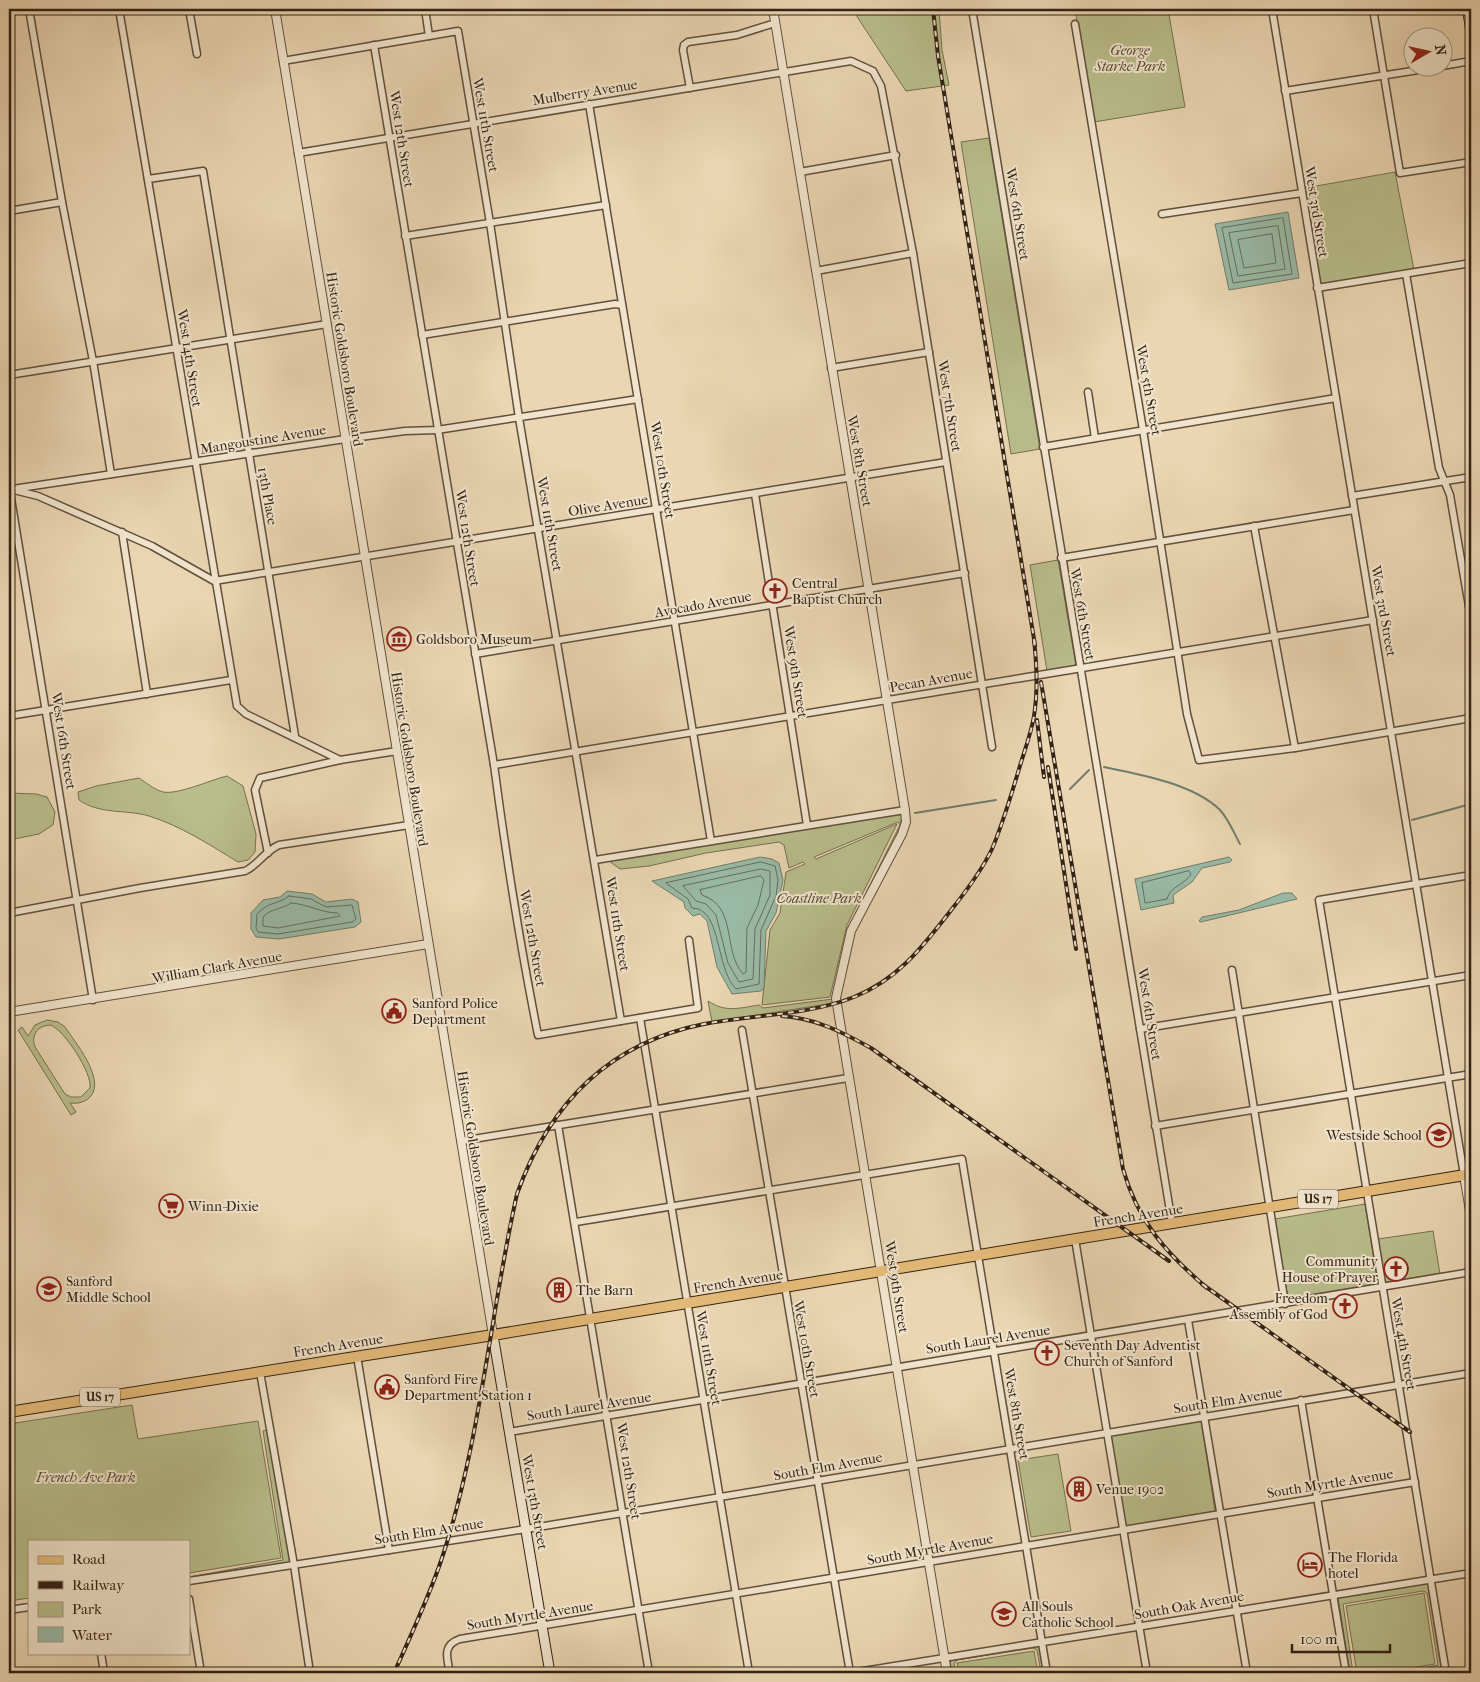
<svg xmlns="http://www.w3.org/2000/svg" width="1480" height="1682" viewBox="0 0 1480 1682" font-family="'IM FELL French Canon',serif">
  <rect width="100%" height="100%" fill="#ead6b2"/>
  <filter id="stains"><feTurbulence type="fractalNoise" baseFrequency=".004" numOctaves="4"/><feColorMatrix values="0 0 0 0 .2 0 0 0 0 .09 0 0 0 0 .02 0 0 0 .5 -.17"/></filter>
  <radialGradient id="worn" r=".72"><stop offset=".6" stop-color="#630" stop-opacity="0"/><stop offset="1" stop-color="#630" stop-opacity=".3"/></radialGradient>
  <g fill="#b8bd8b" stroke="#767050" fill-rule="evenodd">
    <polygon points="852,9 939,9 942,50 949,85 906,91"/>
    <polygon points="1075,9 1168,9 1185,107 1094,122"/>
    <polygon points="989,138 1040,449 1011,454 961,142"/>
    <polygon points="1395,172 1414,270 1320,284 1305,188"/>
    <polygon points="1058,560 1076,666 1047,671 1030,565"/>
    <path d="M 227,776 L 243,786 L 256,834 L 255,852 L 248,860 L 238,862 C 210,845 181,826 149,816 C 125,809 101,815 79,800 L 78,792 L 96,786 L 139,778 C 145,782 155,790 163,792 C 178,795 210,780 227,776 Z"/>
    <polygon points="9,793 36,794 47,797 55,812 53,825 39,834 9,840"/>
    <polygon points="902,814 899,833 867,891 900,825 898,822 814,857 816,859 897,824 847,925 830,997 762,1005 770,930 780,913 786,872 805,864 803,862 789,868 784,845 779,842 706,853 649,866 620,869 609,861"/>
    <path d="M 833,999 L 833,1003 L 828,1004 L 712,1022 L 708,1001 C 726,1013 739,1008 759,1005 L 763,1008 Z"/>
    <path d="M 47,1020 L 58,1022 L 65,1027 C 75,1042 105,1078 91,1096 C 86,1102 78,1104 70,1103 L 76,1112 L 71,1115 L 18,1030 L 22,1027 L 28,1036 L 35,1025 ZM 50,1025 C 63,1028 93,1074 90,1088 L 81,1097 L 71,1097 L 65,1094 L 35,1047 C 31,1035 37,1026 50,1025 Z"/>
    <polygon points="1365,1204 1378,1284 1288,1300 1275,1219"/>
    <polygon points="1433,1231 1440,1274 1385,1283 1378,1239"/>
    <polygon points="132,1405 138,1439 258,1421 281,1558 189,1573 189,1541 29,1541 29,1598 9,1601 9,1424"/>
    <polygon points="1201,1420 1215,1511 1124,1527 1111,1434"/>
    <polygon points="267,1430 290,1563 189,1577 283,1560 263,1431"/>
    <polygon points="1058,1454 1071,1531 1031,1537 1018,1460"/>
    <polygon points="1428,1583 1442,1673 1396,1673 1438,1665 1427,1593 1423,1591 1343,1604 1353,1673 1350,1673 1338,1597"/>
    <polygon points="1424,1593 1435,1664 1378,1673 1357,1673 1346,1606"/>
    <polygon points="1039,1646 1044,1673 1041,1673 1037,1650 1033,1648 957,1660 954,1664 956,1673 952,1673 950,1661"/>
    <polygon points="1034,1651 1038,1673 959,1673 957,1663"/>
  </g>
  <g fill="#99baa6" stroke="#707d6c">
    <polygon points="1288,212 1299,278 1229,290 1215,224"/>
    <polygon points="760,857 772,859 779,863 783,880 776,913 766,931 764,988 761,991 732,994 717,967 707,921 700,914 693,916 685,908 684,902 652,881"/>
    <polygon points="1229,857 1232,860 1230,862 1202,868 1192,882 1173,895 1174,903 1141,910 1135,879"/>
    <polygon points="287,891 312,894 326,902 352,899 358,902 361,922 355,927 279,939 256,937 251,929 251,913 263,900 280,897"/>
    <polygon points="1283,893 1292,893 1297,899 1201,922 1199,921 1202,917 1239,910"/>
  </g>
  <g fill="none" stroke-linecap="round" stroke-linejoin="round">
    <g stroke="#666e5d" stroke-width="1">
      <polygon points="1283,218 1292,274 1233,283 1222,228"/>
      <polygon points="1278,226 1285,269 1238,276 1229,233"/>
      <polygon points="1272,234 1276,263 1244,268 1238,240"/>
      <path d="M 761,862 L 775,866 L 778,880 L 776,896 L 761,930 L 759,984 L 736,989 C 715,968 722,908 692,908 L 688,899 L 666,883 Z"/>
      <polygon points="761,869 770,871 770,895 755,929 753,979 739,982 728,963 716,915 706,904 696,901 683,886"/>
      <path d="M 1189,871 L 1191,874 C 1185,885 1170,886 1167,899 L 1145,903 L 1142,883 Z"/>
      <path d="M 761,876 L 764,880 L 758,905 L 747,928 L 746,972 L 743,974 C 722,950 738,907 702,895 L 700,890 Z"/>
      <path d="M 289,896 L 311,899 L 326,907 L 352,905 L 356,919 L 352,922 L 278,934 L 258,932 L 256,928 L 257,914 C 269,901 275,906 289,896 Z"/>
      <path d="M 291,903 C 308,904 321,913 338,913 L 340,916 L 278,928 L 263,926 L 263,917 C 271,908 281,910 291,903 Z"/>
    </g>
    <g stroke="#707d6c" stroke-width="2">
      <path d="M 1104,767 C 1139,774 1194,784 1220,810 C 1229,820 1234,833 1240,844"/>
      <polyline points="1070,789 1089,770"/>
      <polyline points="915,813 996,800"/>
      <polyline points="1412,820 1471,804"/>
    </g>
    <g stroke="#614f3c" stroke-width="9">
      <g id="minor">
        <polyline points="29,9 62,202 93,361 111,474"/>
        <polyline points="119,9 237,706 246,714 340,760"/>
        <polyline points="189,9 197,54"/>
        <polyline points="425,9 429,36"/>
        <polyline points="972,9 1172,1223"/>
        <polyline points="1272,9 1464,1175"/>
        <polyline points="1373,9 1400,173 1471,162"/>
        <polyline points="1075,24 1143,430 1187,714 1199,760 1295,748 1471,718"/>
        <path d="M 374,45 L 494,765 C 506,856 520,945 538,1035 L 698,1008 L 689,940"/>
        <polyline points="283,61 458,31 490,223 519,418 621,1021"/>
        <polyline points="1442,66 1471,61"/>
        <polyline points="690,88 683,50 684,45 688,42 737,35 775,23"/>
        <polyline points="1285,91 1431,68"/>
        <polyline points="589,104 711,841"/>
        <polyline points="298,153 851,61 873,71 881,86 913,253 992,747"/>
        <polyline points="800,172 896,155"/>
        <polyline points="148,179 203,171 295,736"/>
        <polyline points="9,211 62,202"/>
        <polyline points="1162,214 1302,193"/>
        <polyline points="405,236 606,205"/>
        <polyline points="816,271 913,253"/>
        <polyline points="1406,274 1439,468 1450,495 1471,618"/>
        <polyline points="1317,288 1471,263"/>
        <polyline points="422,335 615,304 622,305"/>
        <polyline points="831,368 929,352"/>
        <polyline points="9,375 327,324"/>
        <polyline points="1088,392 1095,438"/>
        <polyline points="1043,447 1336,398"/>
        <polyline points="9,486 93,1000"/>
        <polyline points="10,489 38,496 152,546 214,581 946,462"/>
        <polyline points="13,489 345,439 405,431 437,430 638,399"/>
        <polyline points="755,494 807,825"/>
        <polyline points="1352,496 1471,477"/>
        <polyline points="1254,526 1295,748"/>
        <polyline points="122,532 147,694"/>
        <polyline points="1061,558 1354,510"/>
        <polyline points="475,654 965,573"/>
        <polyline points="9,716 231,680"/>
        <polyline points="494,765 1373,620"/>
        <polyline points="268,853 255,790 260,778 340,760 397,751"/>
        <polyline points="595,860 905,810"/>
        <path d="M 9,913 L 140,888 L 245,871 C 258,865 265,851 279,845 L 409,825"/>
        <polyline points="1232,970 1285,1304"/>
        <polyline points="640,1018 749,1673"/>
        <polyline points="1140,1029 1471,975"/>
        <polyline points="742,1030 850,1673"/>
        <polyline points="558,1125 649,1673"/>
        <polyline points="1155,1126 1471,1074"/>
        <polyline points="461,1141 848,1078"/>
        <polyline points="576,1222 962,1159 1047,1673"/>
        <polyline points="1075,1239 1147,1673"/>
        <polyline points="1188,1320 1247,1673"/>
        <polyline points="357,1356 389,1550"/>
        <polyline points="260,1372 294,1565 310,1673"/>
        <polyline points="1301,1400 1346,1673"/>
        <polyline points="509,1432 1471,1272"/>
        <polyline points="189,1581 526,1529 1471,1373"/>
        <polyline points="189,1599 201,1673"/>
        <polyline points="9,1610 29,1607"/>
        <polyline points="101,1653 104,1673"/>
        <path d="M 450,1673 C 447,1658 442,1645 460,1639 L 1415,1482"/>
        <polyline points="851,1673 1471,1573"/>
        <polyline points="1446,1673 1319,900 1471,875"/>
      </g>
    </g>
    <g stroke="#614f3c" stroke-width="10">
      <g id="tertiary">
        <polyline points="275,9 493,1335"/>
        <polyline points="773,9 905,810 906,822 902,834 851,931 836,998 947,1673"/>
        <polyline points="9,1012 428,944"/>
        <polyline points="1464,1175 1471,1217"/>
        <polyline points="1463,1673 1471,1672"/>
      </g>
    </g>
    <g stroke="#332214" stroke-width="11">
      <polyline id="secondary" points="493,1335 550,1673"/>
    </g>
    <g stroke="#332214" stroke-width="12">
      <g id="primary">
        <polyline points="1468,9 1471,29"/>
        <polyline points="9,1412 493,1335 1471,1174"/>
      </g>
    </g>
    <use href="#minor" stroke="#f1e4cd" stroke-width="6"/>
    <use href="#tertiary" stroke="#f1e4cd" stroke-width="8"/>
    <use href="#secondary" stroke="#f1e4cd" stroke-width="9"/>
    <use href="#primary" stroke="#e5bb79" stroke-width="10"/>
    <g stroke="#332214" stroke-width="4">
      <g id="rail">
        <polyline points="933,9 938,56 1035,645"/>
        <path d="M 1041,682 L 1123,1169 C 1138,1222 1166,1253 1207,1288"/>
        <polyline points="1037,720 1044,777"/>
        <polyline points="1048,767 1076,949"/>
        <path d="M 782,1016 C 815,1018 842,1032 871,1048 L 1169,1261"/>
        <polyline points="1202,1284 1410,1432"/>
        <path d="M 394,1673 C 411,1635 429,1597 442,1558 C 481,1440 490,1314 517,1194 C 549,1104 609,1043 704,1024 C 751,1015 810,1015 854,997 C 899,979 923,946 952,909 C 967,890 982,870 992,849 C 1003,823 1011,796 1019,769 C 1024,752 1031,734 1034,716 C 1038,691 1037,666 1034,640"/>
      </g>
    </g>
    <use href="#rail" stroke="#f1e4cd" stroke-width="2" stroke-dasharray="5.5" stroke-linecap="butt"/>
  </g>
  <defs>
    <g id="church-ring" transform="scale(1.25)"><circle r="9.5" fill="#f1e4cd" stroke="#8f2418" stroke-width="1.5"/><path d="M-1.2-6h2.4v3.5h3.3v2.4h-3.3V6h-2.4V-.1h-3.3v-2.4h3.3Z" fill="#8f2418"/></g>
    <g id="museum-ring" transform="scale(1.25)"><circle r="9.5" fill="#f1e4cd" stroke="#8f2418" stroke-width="1.5"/><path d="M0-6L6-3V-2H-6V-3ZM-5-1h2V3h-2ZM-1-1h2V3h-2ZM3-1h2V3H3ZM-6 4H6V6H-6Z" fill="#8f2418"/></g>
    <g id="civic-ring" transform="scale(1.25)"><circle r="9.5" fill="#f1e4cd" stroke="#8f2418" stroke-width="1.5"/><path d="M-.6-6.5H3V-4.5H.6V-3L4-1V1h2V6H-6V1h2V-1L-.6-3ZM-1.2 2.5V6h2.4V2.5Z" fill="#8f2418"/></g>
    <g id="school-ring" transform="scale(1.25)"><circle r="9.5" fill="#f1e4cd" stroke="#8f2418" stroke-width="1.5"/><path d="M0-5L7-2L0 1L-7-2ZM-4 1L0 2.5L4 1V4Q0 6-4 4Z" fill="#8f2418"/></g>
    <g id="supermarket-ring" transform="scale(1.25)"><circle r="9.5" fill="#f1e4cd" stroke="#8f2418" stroke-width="1.5"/><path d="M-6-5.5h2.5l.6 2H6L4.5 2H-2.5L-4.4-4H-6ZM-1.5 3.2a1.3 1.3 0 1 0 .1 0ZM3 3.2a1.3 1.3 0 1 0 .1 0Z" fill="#8f2418"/></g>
    <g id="building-ring" transform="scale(1.25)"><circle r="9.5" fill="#f1e4cd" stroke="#8f2418" stroke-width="1.5"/><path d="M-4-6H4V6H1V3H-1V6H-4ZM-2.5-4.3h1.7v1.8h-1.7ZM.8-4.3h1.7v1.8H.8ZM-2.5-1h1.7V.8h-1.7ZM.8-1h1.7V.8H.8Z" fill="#8f2418"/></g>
    <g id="hotel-ring" transform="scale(1.25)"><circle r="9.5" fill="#f1e4cd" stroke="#8f2418" stroke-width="1.5"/><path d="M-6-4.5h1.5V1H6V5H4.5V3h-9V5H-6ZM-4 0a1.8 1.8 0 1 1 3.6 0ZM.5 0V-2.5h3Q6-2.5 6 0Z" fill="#8f2418"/></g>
  </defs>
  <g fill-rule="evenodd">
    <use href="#church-ring" x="775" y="591"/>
    <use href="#museum-ring" x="399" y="639"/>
    <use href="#civic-ring" x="394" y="1011"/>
    <use href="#school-ring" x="1439" y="1135"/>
    <use href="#supermarket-ring" x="171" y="1206"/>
    <use href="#church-ring" x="1396" y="1269"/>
    <use href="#school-ring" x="49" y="1289"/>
    <use href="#building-ring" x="559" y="1290"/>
    <use href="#church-ring" x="1345" y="1306"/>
    <use href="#church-ring" x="1047" y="1353"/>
    <use href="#civic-ring" x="387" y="1387"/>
    <use href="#building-ring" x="1079" y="1489"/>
    <use href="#hotel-ring" x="1310" y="1565"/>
    <use href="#school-ring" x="1004" y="1614"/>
  </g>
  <g text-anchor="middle" stroke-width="4" stroke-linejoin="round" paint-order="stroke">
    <g fill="#f1e4cd" stroke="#6c5c4c" stroke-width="1">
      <rect x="1298" y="1189.5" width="40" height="19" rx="4"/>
      <rect x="80" y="1387.5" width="40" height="19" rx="4"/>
    </g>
    <g font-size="12" font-weight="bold" fill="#332214">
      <text x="1318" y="1203">US 17</text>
      <text x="100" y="1401">US 17</text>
    </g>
    <g font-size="14" font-style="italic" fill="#544932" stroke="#f1e4cd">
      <text x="1130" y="55">George<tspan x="1130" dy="16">Starke Park</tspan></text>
      <text x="819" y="903">Coastline Park</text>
      <text x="86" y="1482">French Ave Park</text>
    </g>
    <g font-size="14" fill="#332214" stroke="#f1e4cd">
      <text transform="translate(585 92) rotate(-9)" y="5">Mulberry Avenue</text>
      <text transform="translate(486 125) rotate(80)" y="5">West 11th Street</text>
      <text transform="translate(402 139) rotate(81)" y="5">West 12th Street</text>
      <text transform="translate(1317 212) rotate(81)" y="5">West 3rd Street</text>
      <text transform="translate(1018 214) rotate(81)" y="5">West 6th Street</text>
      <text transform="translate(190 358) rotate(81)" y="5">West 14th Street</text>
      <text transform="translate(345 359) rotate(81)" y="5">Historic Goldsboro Boulevard</text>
      <text transform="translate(1149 390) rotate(80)" y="5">West 5th Street</text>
      <text transform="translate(950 406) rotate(81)" y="5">West 7th Street</text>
      <text transform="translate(263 439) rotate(-9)" y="5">Mangoustine Avenue</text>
      <text transform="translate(860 461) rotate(80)" y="5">West 8th Street</text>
      <text transform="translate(663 470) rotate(81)" y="5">West 10th Street</text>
      <text transform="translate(268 496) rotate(80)" y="5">13th Place</text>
      <text transform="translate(608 505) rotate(-9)" y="5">Olive Avenue</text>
      <text transform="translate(550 524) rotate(80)" y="5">West 11th Street</text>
      <text transform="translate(468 538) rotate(81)" y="5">West 12th Street</text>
      <text transform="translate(703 604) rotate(-10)" y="5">Avocado Avenue</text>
      <text transform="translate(1384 611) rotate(80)" y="5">West 3rd Street</text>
      <text transform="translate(1083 614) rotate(80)" y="5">West 6th Street</text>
      <text transform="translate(796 672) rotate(81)" y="5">West 9th Street</text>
      <text transform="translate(931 680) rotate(-10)" y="5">Pecan Avenue</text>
      <text transform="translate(64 741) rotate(81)" y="5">West 16th Street</text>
      <text transform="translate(410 759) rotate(81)" y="5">Historic Goldsboro Boulevard</text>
      <text transform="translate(618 924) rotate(81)" y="5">West 11th Street</text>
      <text transform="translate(533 938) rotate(80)" y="5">West 12th Street</text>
      <text transform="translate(217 967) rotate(-10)" y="5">William Clark Avenue</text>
      <text transform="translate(1150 1014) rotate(81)" y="5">West 6th Street</text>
      <text transform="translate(476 1158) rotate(81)" y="5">Historic Goldsboro Boulevard</text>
      <text transform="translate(1138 1215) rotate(-9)" y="5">French Avenue</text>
      <text transform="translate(738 1281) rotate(-9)" y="5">French Avenue</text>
      <text transform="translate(897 1287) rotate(81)" y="5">West 9th Street</text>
      <text transform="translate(988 1339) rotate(-9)" y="5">South Laurel Avenue</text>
      <text transform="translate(1404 1344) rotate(80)" y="5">West 4th Street</text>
      <text transform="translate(338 1345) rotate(-9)" y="5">French Avenue</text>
      <text transform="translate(807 1349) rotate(80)" y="5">West 10th Street</text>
      <text transform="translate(709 1358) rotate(80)" y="5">West 11th Street</text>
      <text transform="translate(1228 1400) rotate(-9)" y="5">South Elm Avenue</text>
      <text transform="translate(589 1406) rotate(-9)" y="5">South Laurel Avenue</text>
      <text transform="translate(1017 1414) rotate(80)" y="5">West 8th Street</text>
      <text transform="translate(828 1466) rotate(-10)" y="5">South Elm Avenue</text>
      <text transform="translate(629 1471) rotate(81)" y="5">West 12th Street</text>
      <text transform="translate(1330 1483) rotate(-9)" y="5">South Myrtle Avenue</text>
      <text transform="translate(535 1502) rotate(80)" y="5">West 13th Street</text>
      <text transform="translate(429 1531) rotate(-9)" y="5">South Elm Avenue</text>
      <text transform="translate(930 1549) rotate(-10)" y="5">South Myrtle Avenue</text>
      <text transform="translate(1189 1605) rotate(-10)" y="5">South Oak Avenue</text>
      <text transform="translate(530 1615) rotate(-9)" y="5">South Myrtle Avenue</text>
    </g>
    <g font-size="14" fill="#332214" stroke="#f1e4cd" text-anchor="start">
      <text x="792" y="588">Central<tspan x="792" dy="16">Baptist Church</tspan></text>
      <text x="416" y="644">Goldsboro Museum</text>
      <text x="412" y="1008">Sanford Police<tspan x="412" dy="16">Department</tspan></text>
      <text x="1422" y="1140" text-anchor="end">Westside School</text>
      <text x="188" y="1211">Winn-Dixie</text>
      <text x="1378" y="1266" text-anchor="end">Community<tspan x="1378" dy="16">House of Prayer</tspan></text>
      <text x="66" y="1286">Sanford<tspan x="66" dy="16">Middle School</tspan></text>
      <text x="576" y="1295">The Barn</text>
      <text x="1328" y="1303" text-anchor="end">Freedom<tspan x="1328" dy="16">Assembly of God</tspan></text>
      <text x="1064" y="1350">Seventh Day Adventist<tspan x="1064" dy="16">Church of Sanford</tspan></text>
      <text x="404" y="1384">Sanford Fire<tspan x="404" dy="16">Department Station 1</tspan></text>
      <text x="1096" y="1494">Venue 1902</text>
      <text x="1328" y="1562">The Florida<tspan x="1328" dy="16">hotel</tspan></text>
      <text x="1022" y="1611">All Souls<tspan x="1022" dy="16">Catholic School</tspan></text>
    </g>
  </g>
  <rect width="1480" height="1682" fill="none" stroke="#ead6b2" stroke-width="30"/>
  <rect x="10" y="10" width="1460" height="1662" fill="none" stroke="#332214" stroke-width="2.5"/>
  <rect x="15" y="15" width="1450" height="1652" fill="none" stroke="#332214"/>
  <rect x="28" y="1540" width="162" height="115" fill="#f1e4cd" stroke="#a59683"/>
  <rect x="38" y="1556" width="25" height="8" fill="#e5bb79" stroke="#a59683"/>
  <text x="72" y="1564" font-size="15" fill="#332214">Road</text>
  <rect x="38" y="1581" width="25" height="8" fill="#332214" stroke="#a59683"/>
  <text x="72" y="1590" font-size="15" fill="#332214">Railway</text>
  <rect x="38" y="1602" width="25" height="15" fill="#b8bd8b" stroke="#a59683"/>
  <text x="72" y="1614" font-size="15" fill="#332214">Park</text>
  <rect x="38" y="1627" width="25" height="15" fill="#99baa6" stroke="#a59683"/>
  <text x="72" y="1640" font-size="15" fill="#332214">Water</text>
  <g transform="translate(1428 52) rotate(81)"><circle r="24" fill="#f1e4cd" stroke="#a59683"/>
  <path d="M0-4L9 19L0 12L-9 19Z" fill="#8f2418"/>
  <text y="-8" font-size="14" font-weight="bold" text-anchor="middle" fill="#332214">N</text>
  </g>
  <path d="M1292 1644v8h98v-8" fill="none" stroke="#332214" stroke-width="2.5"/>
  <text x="1300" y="1644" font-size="15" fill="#332214" stroke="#f1e4cd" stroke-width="4" paint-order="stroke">100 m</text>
  <rect width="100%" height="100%" filter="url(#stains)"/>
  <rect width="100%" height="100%" fill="url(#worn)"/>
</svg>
